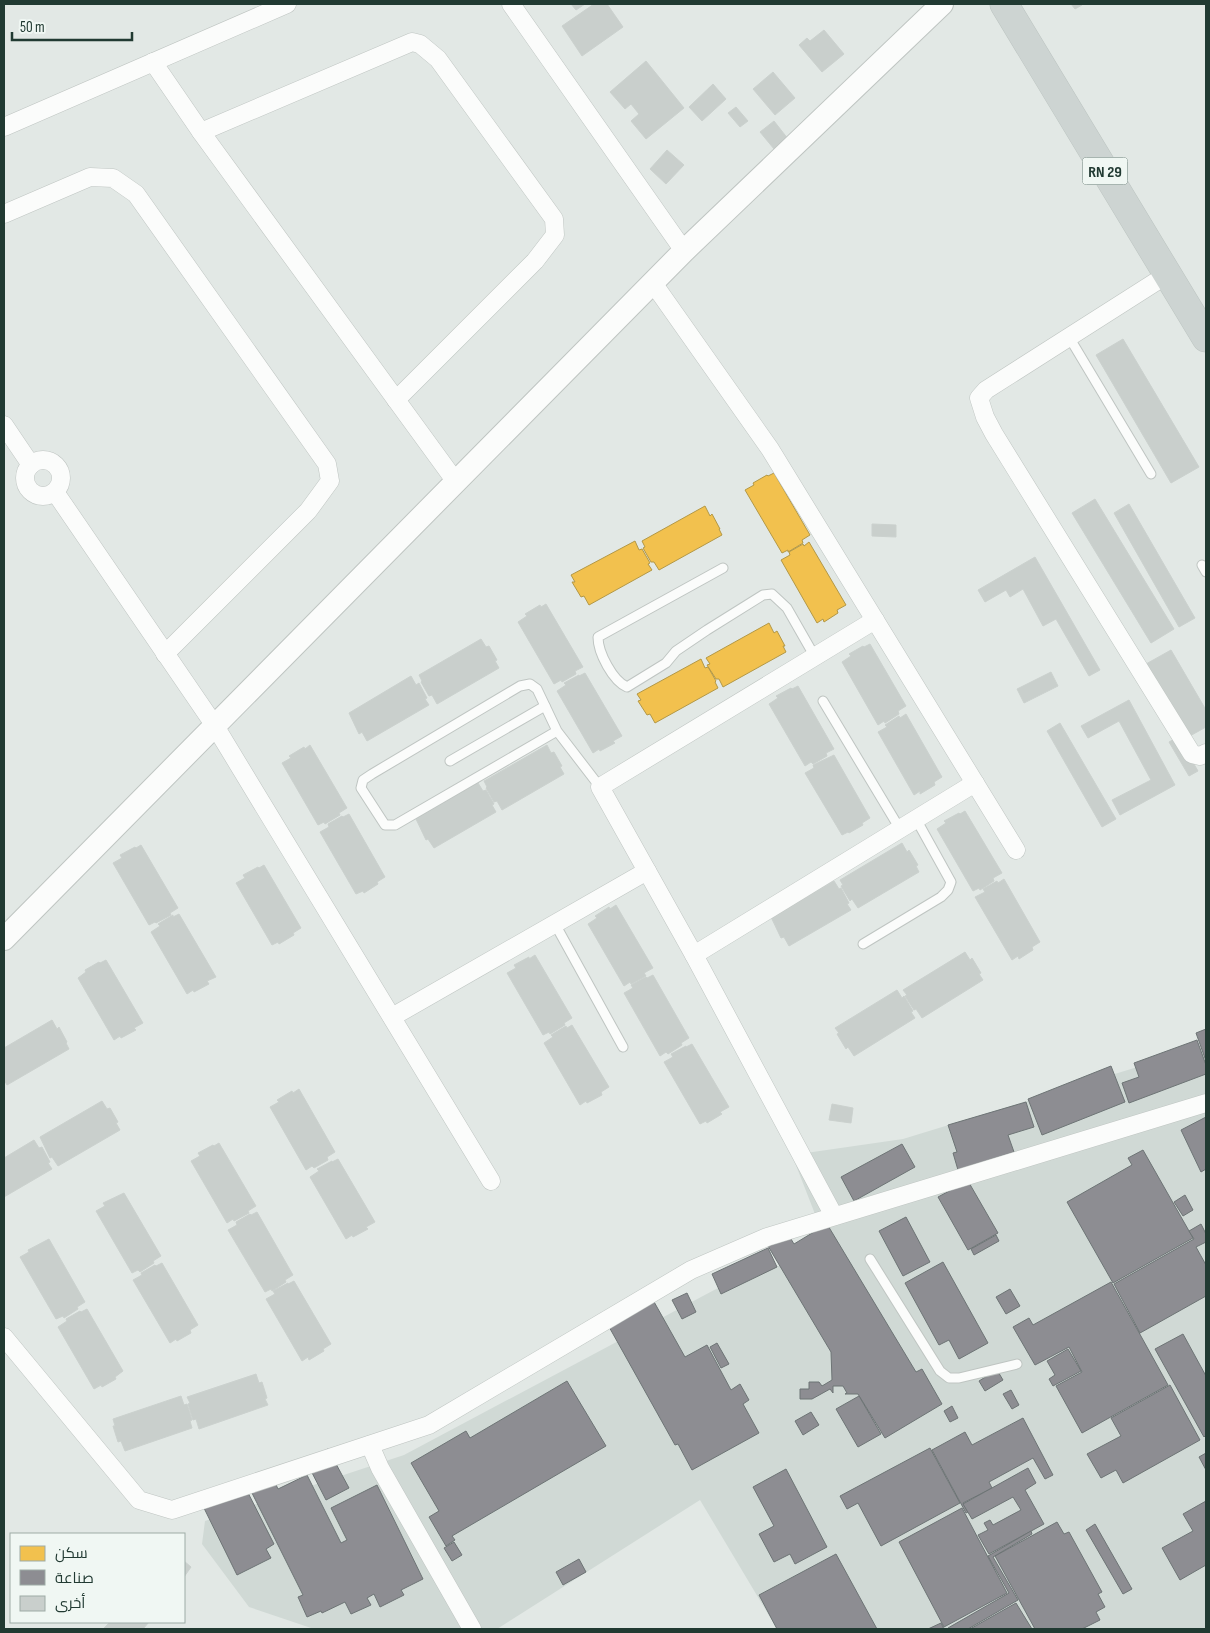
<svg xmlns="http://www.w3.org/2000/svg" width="1210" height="1633" viewBox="0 0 1210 1633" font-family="'Sofia Sans Condensed',Cairo,sans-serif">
  <rect width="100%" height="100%" fill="#e2e8e5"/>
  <polygon fill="#d0d9d5" points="1206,1046 1206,1629 777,1629 700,1500 497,1629 314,1629 249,1607 202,1544 205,1521 404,1455 733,1280 829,1250 792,1155 903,1139"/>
  <g fill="#f2c14e" stroke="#b39846">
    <polygon points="774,473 810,535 802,540 803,543 788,552 788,550 782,553 745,490 754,485 753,483 767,475 768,476"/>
    <polygon points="705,506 710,516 712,514 720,529 719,529 722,535 659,570 654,562 651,562 643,548 645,547 642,541"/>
    <polygon points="635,541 639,550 642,549 650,563 648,564 652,570 589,605 584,596 581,597 572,582 575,582 571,575"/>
    <polygon points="809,542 846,605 837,610 838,613 824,622 823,619 817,623 781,560 790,555 789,552 803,544 804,546"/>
    <polygon points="769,623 774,633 777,631 785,646 783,646 786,652 723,687 719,679 716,679 707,665 710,664 706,658"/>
    <polygon points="701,659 705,668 708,667 716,681 715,682 718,688 655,723 650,714 647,715 638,701 641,700 637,694"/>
  </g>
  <g fill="#8d8d92" stroke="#6d7475">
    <polygon points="1206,1029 1206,1061 1196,1033"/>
    <polygon points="1197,1040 1206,1065 1206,1074 1129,1103 1122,1083 1139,1077 1134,1063"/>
    <polygon points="1111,1066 1125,1102 1042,1135 1028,1099"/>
    <polygon points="1026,1102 1034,1127 1008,1135 1014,1152 958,1170 953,1153 957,1152 948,1125"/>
    <polygon points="1206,1117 1206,1169 1201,1172 1181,1130"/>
    <polygon points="902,1144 915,1167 854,1201 841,1177"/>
    <polygon points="1143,1150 1193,1238 1113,1283 1067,1202 1132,1165 1128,1158"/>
    <polygon points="968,1181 998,1233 968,1250 938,1197"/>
    <polygon points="1185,1195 1193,1210 1183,1216 1174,1202"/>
    <polygon points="906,1217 930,1262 903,1276 879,1231"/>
    <polygon points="827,1224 916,1372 922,1369 942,1404 885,1438 858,1394 845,1394 847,1393 843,1386 833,1386 833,1393 830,1389 812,1399 800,1399 800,1389 809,1389 809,1382 819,1382 822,1386 832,1380 831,1352 768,1246 788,1234 794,1244"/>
    <polygon points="1201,1224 1206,1234 1206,1242 1196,1247 1206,1265 1206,1296 1140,1333 1114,1284 1194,1239 1189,1231"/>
    <polygon points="996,1235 999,1241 974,1255 971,1249"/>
    <polygon points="768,1248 777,1267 721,1294 712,1274"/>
    <polygon points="943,1262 988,1343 959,1359 949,1340 939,1345 905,1283"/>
    <polygon points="1111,1282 1168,1385 1082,1433 1056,1386 1082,1372 1069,1347 1035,1365 1013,1327 1029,1318 1033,1325"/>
    <polygon points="1010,1289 1020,1306 1006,1314 996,1297"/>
    <polygon points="687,1293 696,1312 682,1319 672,1300"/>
    <polygon points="653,1300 685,1357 707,1345 731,1390 740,1384 749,1400 743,1404 759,1433 692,1470 678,1444 675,1445 608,1325"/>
    <polygon points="1183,1334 1206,1376 1206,1435 1204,1437 1155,1349"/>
    <polygon points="717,1343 729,1364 721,1368 710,1347"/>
    <polygon points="1068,1349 1081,1371 1053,1386 1049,1379 1055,1375 1047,1361"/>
    <polygon points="997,1370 1003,1380 985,1391 979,1381"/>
    <polygon points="567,1381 606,1446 452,1536 455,1540 446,1546 429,1517 439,1511 411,1463 466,1431 470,1438"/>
    <polygon points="1170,1385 1200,1440 1123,1483 1116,1470 1101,1478 1087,1454 1121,1436 1111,1418"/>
    <polygon points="1011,1390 1019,1405 1012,1409 1003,1394"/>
    <polygon points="859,1396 881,1434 858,1447 836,1409"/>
    <polygon points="952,1406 958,1418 950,1422 944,1411"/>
    <polygon points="811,1412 819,1425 803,1435 795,1421"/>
    <polygon points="1023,1418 1053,1475 1045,1479 1033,1458 989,1482 992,1488 963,1503 968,1512 966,1513 932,1450 965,1432 972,1445"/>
    <polygon points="930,1448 960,1503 881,1546 858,1503 847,1509 840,1496"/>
    <polygon points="328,1449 349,1488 326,1500 306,1461"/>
    <polygon points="1206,1453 1206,1470 1199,1457"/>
    <polygon points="1028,1468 1036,1483 1025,1490 1044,1524 989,1554 978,1535 988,1530 984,1523 990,1520 993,1525 1021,1510 1013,1497 972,1519 963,1504"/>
    <polygon points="786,1469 827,1547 795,1564 790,1554 774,1562 759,1534 774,1526 753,1487"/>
    <polygon points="307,1475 341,1543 347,1540 331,1508 377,1485 423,1579 401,1590 404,1595 380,1607 374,1594 367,1598 371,1605 351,1614 345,1602 322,1613 321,1611 307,1617 298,1597 303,1595 249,1487 272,1476 278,1489"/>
    <polygon points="242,1481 274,1544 266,1549 271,1558 237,1575 201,1502"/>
    <polygon points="1206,1501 1206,1565 1180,1580 1162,1548 1193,1531 1183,1514"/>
    <polygon points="962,1508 1007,1593 944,1627 899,1542"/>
    <polygon points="1057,1522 1064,1534 1069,1532 1102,1592 1098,1594 1105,1607 1096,1612 1100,1620 1082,1629 1035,1629 995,1556"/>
    <polygon points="1095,1524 1132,1589 1123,1594 1086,1530"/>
    <polygon points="1031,1531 1032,1534 993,1557 1018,1600 968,1629 949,1629 948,1628 1009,1593 988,1556"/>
    <polygon points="454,1542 462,1555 452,1561 444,1548"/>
    <polygon points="836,1554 877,1629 777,1629 759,1595"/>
    <polygon points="579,1559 586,1572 563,1585 556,1572"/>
    <polygon points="1016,1603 1032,1629 970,1629"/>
    <polygon points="941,1623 944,1629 928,1629"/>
  </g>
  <g fill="#c9cfcc" stroke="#cbd1ce">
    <polygon points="571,4 585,4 576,10"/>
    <polygon points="594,4 607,4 623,27 582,56 562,26"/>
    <polygon points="1071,4 1082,4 1082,5 1075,9"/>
    <polygon points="824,30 844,54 822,72 799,45 807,38 810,41"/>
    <polygon points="646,61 684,108 646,139 631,121 639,114 631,104 625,109 610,92"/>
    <polygon points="773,72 795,98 775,115 753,89"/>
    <polygon points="713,84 726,99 702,121 689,107"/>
    <polygon points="736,107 748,121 740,127 728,113"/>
    <polygon points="774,121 792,144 779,155 760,132"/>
    <polygon points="667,150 684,165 666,184 650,169"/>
    <polygon points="1123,339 1199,467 1171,483 1096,355"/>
    <polygon points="1095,499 1174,629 1151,643 1072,513"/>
    <polygon points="1129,504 1195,618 1179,627 1114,513"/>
    <polygon points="872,524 896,525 896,537 872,536"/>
    <polygon points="1035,557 1100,670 1089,676 1056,619 1043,626 1023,589 1010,597 1006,590 985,602 978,590"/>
    <polygon points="546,604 583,667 575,671 576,674 562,682 561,680 554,684 518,622 527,616 525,614 540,605 541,607"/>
    <polygon points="481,639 486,647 489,646 497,660 495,661 499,668 437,704 432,695 429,696 421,682 422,681 419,675"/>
    <polygon points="870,644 906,706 898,711 899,714 885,723 884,721 878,725 842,662 851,656 849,654 863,646 864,647"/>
    <polygon points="1171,650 1206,710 1206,727 1188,737 1146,664"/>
    <polygon points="1051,672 1058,686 1024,703 1017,689"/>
    <polygon points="585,673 622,736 613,741 615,743 600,751 599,749 593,753 557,691 566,685 564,683 579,675 579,676"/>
    <polygon points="411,676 416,685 419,683 427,698 425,699 429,705 367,741 362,732 359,734 349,713"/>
    <polygon points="798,686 834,749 826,753 827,756 813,764 811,762 805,766 769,704 778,698 776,696 791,688 792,689"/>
    <polygon points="1129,700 1175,785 1120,815 1112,800 1151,780 1119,721 1088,738 1081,726"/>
    <polygon points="906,714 942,777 934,782 935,785 920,794 920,791 914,795 878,732 887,727 885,725 899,716 900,718"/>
    <polygon points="1060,723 1116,819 1102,827 1047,731"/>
    <polygon points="1178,737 1198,771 1189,776 1169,742"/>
    <polygon points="310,745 347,808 339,813 340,815 325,824 324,822 318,825 282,763 291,758 289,756 304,747 305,749"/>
    <polygon points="547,745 551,753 554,752 562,766 560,767 564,774 502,810 497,801 494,802 486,788 487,787 484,781"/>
    <polygon points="834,755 870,818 862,823 863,825 849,833 848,832 842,835 805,773 814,768 813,765"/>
    <polygon points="478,783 483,791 486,790 494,804 492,805 496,812 434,848 428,839 426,840 416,819"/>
    <polygon points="965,811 1002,873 993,878 994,881 980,890 979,888 973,891 937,829 946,823 944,821 959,813 960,814"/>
    <polygon points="349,814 385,877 377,882 378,884 364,893 363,891 356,894 320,832 329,827 328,824 342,816 343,817"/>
    <polygon points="902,843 907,852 909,850 918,865 916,866 919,872 858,908 852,899 850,901 841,886 843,885 840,880"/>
    <polygon points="141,845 178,908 170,913 171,915 156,923 155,922 149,925 113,863 122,858 120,855 135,847 136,848"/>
    <polygon points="264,865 301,928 293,933 294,935 279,944 278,942 272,945 236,883 245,878 243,875 258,867 259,868"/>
    <polygon points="1004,879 1040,942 1032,947 1033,950 1019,959 1018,956 1012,960 975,897 985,892 983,889 997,881 998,883"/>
    <polygon points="834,881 839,889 841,888 849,903 847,904 851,910 789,946 784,937 781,938 771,917"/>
    <polygon points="616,905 653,968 644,973 646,976 631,984 630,982 624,986 588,924 597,918 595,916 609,907 610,909"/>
    <polygon points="179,914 216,977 207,981 209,984 194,992 193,990 187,994 151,932 160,926 158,924 173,915 173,917"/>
    <polygon points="965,952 970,960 972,958 981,973 979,974 983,980 922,1018 916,1009 914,1010 905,996 907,995 903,990"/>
    <polygon points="535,955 572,1018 564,1023 565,1025 550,1034 549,1032 543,1035 507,973 516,968 514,965 529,957 529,959"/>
    <polygon points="106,960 143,1023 134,1028 136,1030 121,1038 120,1036 114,1040 78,978 86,972 85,970 99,962 100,963"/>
    <polygon points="653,975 689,1038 681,1043 682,1045 668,1054 666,1052 660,1056 624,993 633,988 631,985 646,977 647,978"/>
    <polygon points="897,990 902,998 904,996 913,1011 911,1012 915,1018 854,1056 848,1047 846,1049 837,1034 839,1033 835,1028"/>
    <polygon points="52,1020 57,1029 59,1027 67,1042 66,1043 69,1049 7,1085 4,1080 4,1048"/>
    <polygon points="572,1025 609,1087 601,1092 602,1095 587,1103 586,1101 580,1105 544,1043 553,1037 551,1035 566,1026 567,1028"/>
    <polygon points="692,1044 729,1107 720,1112 722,1114 707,1123 706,1121 700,1124 664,1062 673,1057 671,1054 686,1046 686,1047"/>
    <polygon points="299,1089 335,1152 327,1157 328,1160 314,1168 312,1166 306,1170 270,1107 279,1102 277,1100 292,1091 293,1093"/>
    <polygon points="102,1101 107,1109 110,1108 118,1122 116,1123 120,1130 58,1166 52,1157 50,1158 40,1137"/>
    <polygon points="832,1104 853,1108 851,1123 829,1120"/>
    <polygon points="34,1140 39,1148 42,1147 50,1162 48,1163 52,1169 4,1197 4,1158"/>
    <polygon points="219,1143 256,1206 248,1211 249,1213 234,1221 233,1219 227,1223 191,1161 200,1156 198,1153 213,1145 214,1146"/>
    <polygon points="338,1159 375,1222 366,1227 368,1229 353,1237 352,1235 346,1239 310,1177 319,1171 317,1169 332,1161 332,1162"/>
    <polygon points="124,1193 161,1256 153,1261 154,1263 140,1272 138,1270 132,1273 96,1211 105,1206 103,1203"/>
    <polygon points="257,1212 293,1275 285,1280 286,1282 272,1291 271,1289 265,1292 228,1230 237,1225 236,1222 250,1214 251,1215"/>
    <polygon points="49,1239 85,1302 77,1307 78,1309 64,1318 63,1316 56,1319 20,1257 29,1252 28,1250"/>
    <polygon points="162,1263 198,1325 190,1330 191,1333 177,1341 176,1339 170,1343 133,1280 142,1275 141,1273 155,1265 156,1266"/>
    <polygon points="294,1281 331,1344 323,1349 324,1351 309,1360 308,1357 302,1361 266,1299 275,1294 273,1291 288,1283 288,1284"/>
    <polygon points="87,1309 123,1371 115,1377 116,1379 102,1387 101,1385 94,1389 58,1327 67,1321 66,1319 80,1311 81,1312"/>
    <polygon points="256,1374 259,1383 262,1382 267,1398 265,1399 268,1405 199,1429 196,1419 193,1420 188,1404 190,1403 187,1397"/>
    <polygon points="181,1396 184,1405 187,1404 192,1420 190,1421 192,1428 125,1451 121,1441 118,1442 113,1426 115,1426 113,1419"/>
    <polygon points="184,1561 191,1567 184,1577"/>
    <polygon points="110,1622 149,1622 143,1629 105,1629 104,1628"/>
  </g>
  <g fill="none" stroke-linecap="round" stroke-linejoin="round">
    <g stroke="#bfc5c2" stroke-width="11">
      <g id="service">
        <polyline points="1069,337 1151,474"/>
        <polyline points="1202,565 1206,572"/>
        <path d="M 723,568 L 598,637 C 598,653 613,681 627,687 L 666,663 L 676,651 L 707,630 L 763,595 L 772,594 L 787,608 L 815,657"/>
        <polyline points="823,701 900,829"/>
        <polyline points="557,731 395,825 385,825 361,788 363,780 372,774 520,686 530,684 537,689 557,731 600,787"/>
        <polyline points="450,761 545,706"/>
        <polyline points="555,924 623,1047"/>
        <polyline points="863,944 941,897 948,890 951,882 916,819"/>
        <polyline points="870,1259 940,1371 949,1378 959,1378 1017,1364"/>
      </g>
    </g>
    <g stroke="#bfc5c2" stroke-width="19">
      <g id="minor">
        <polyline points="511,4 684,251"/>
        <polyline points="153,62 201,132 456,482"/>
        <polyline points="4,127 287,4"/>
        <polyline points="201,132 412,42 420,44 438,59 554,219 555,235 535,261 396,400"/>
        <polyline points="4,214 90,177 113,178 136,194 327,464 330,481 308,511 165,654"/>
        <polyline points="1168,274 986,390 979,398 985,417 994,434 1192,754 1200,756 1206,753"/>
        <polyline points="653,283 770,449 1016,850"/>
        <polyline points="4,425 31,465"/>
        <circle cx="43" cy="478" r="18"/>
        <polyline points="55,492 215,726 491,1181"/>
        <polyline points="694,955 975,783"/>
        <polyline points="392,1017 647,871"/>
        <polyline points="834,1216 694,955 600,787 875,620"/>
        <polyline points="4,1337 139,1500 172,1510 429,1425 691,1270 767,1237 1206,1103"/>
        <polyline points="370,1445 380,1468 472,1629"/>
      </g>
    </g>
    <g stroke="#bfc5c2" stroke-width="24">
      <polyline id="tertiary" points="4,939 684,251 942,4"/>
    </g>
    <g stroke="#bcc4c1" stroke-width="29">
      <polyline id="primary" points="1004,4 1206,338"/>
    </g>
    <use href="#service" stroke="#fbfcfb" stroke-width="9"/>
    <use href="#minor" stroke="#fbfcfb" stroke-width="18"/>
    <use href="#tertiary" stroke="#fbfcfb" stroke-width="22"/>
    <use href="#primary" stroke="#cdd4d2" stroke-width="28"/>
  </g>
  <g text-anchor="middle" stroke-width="5" stroke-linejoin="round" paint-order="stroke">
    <rect fill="#f0f7f3" stroke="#5f736c" stroke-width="1" x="1082.5" y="157.5" width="45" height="27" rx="4"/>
    <g font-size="16" font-weight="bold" fill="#213a32">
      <text x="1105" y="177">RN 29</text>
    </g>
  </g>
  <rect width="1210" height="1633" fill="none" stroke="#213a32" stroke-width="10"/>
  <rect x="10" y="1533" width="175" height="90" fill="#f0f7f3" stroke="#9daba6"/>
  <rect x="20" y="1546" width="25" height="15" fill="#f2c14e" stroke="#9daba6"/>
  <text x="55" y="1558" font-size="15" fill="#213a32">سكن</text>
  <rect x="20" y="1570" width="25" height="15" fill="#8d8d92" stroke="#9daba6"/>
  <text x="55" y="1583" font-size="15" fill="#213a32">صناعة</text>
  <rect x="20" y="1596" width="25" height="15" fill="#c9cfcc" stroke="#9daba6"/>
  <text x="55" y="1608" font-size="15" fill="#213a32">أخرى</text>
  <path d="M12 32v8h120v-8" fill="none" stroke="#213a32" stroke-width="2.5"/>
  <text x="20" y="32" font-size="15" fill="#213a32" stroke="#f0f7f3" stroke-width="4" paint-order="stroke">50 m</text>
</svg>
